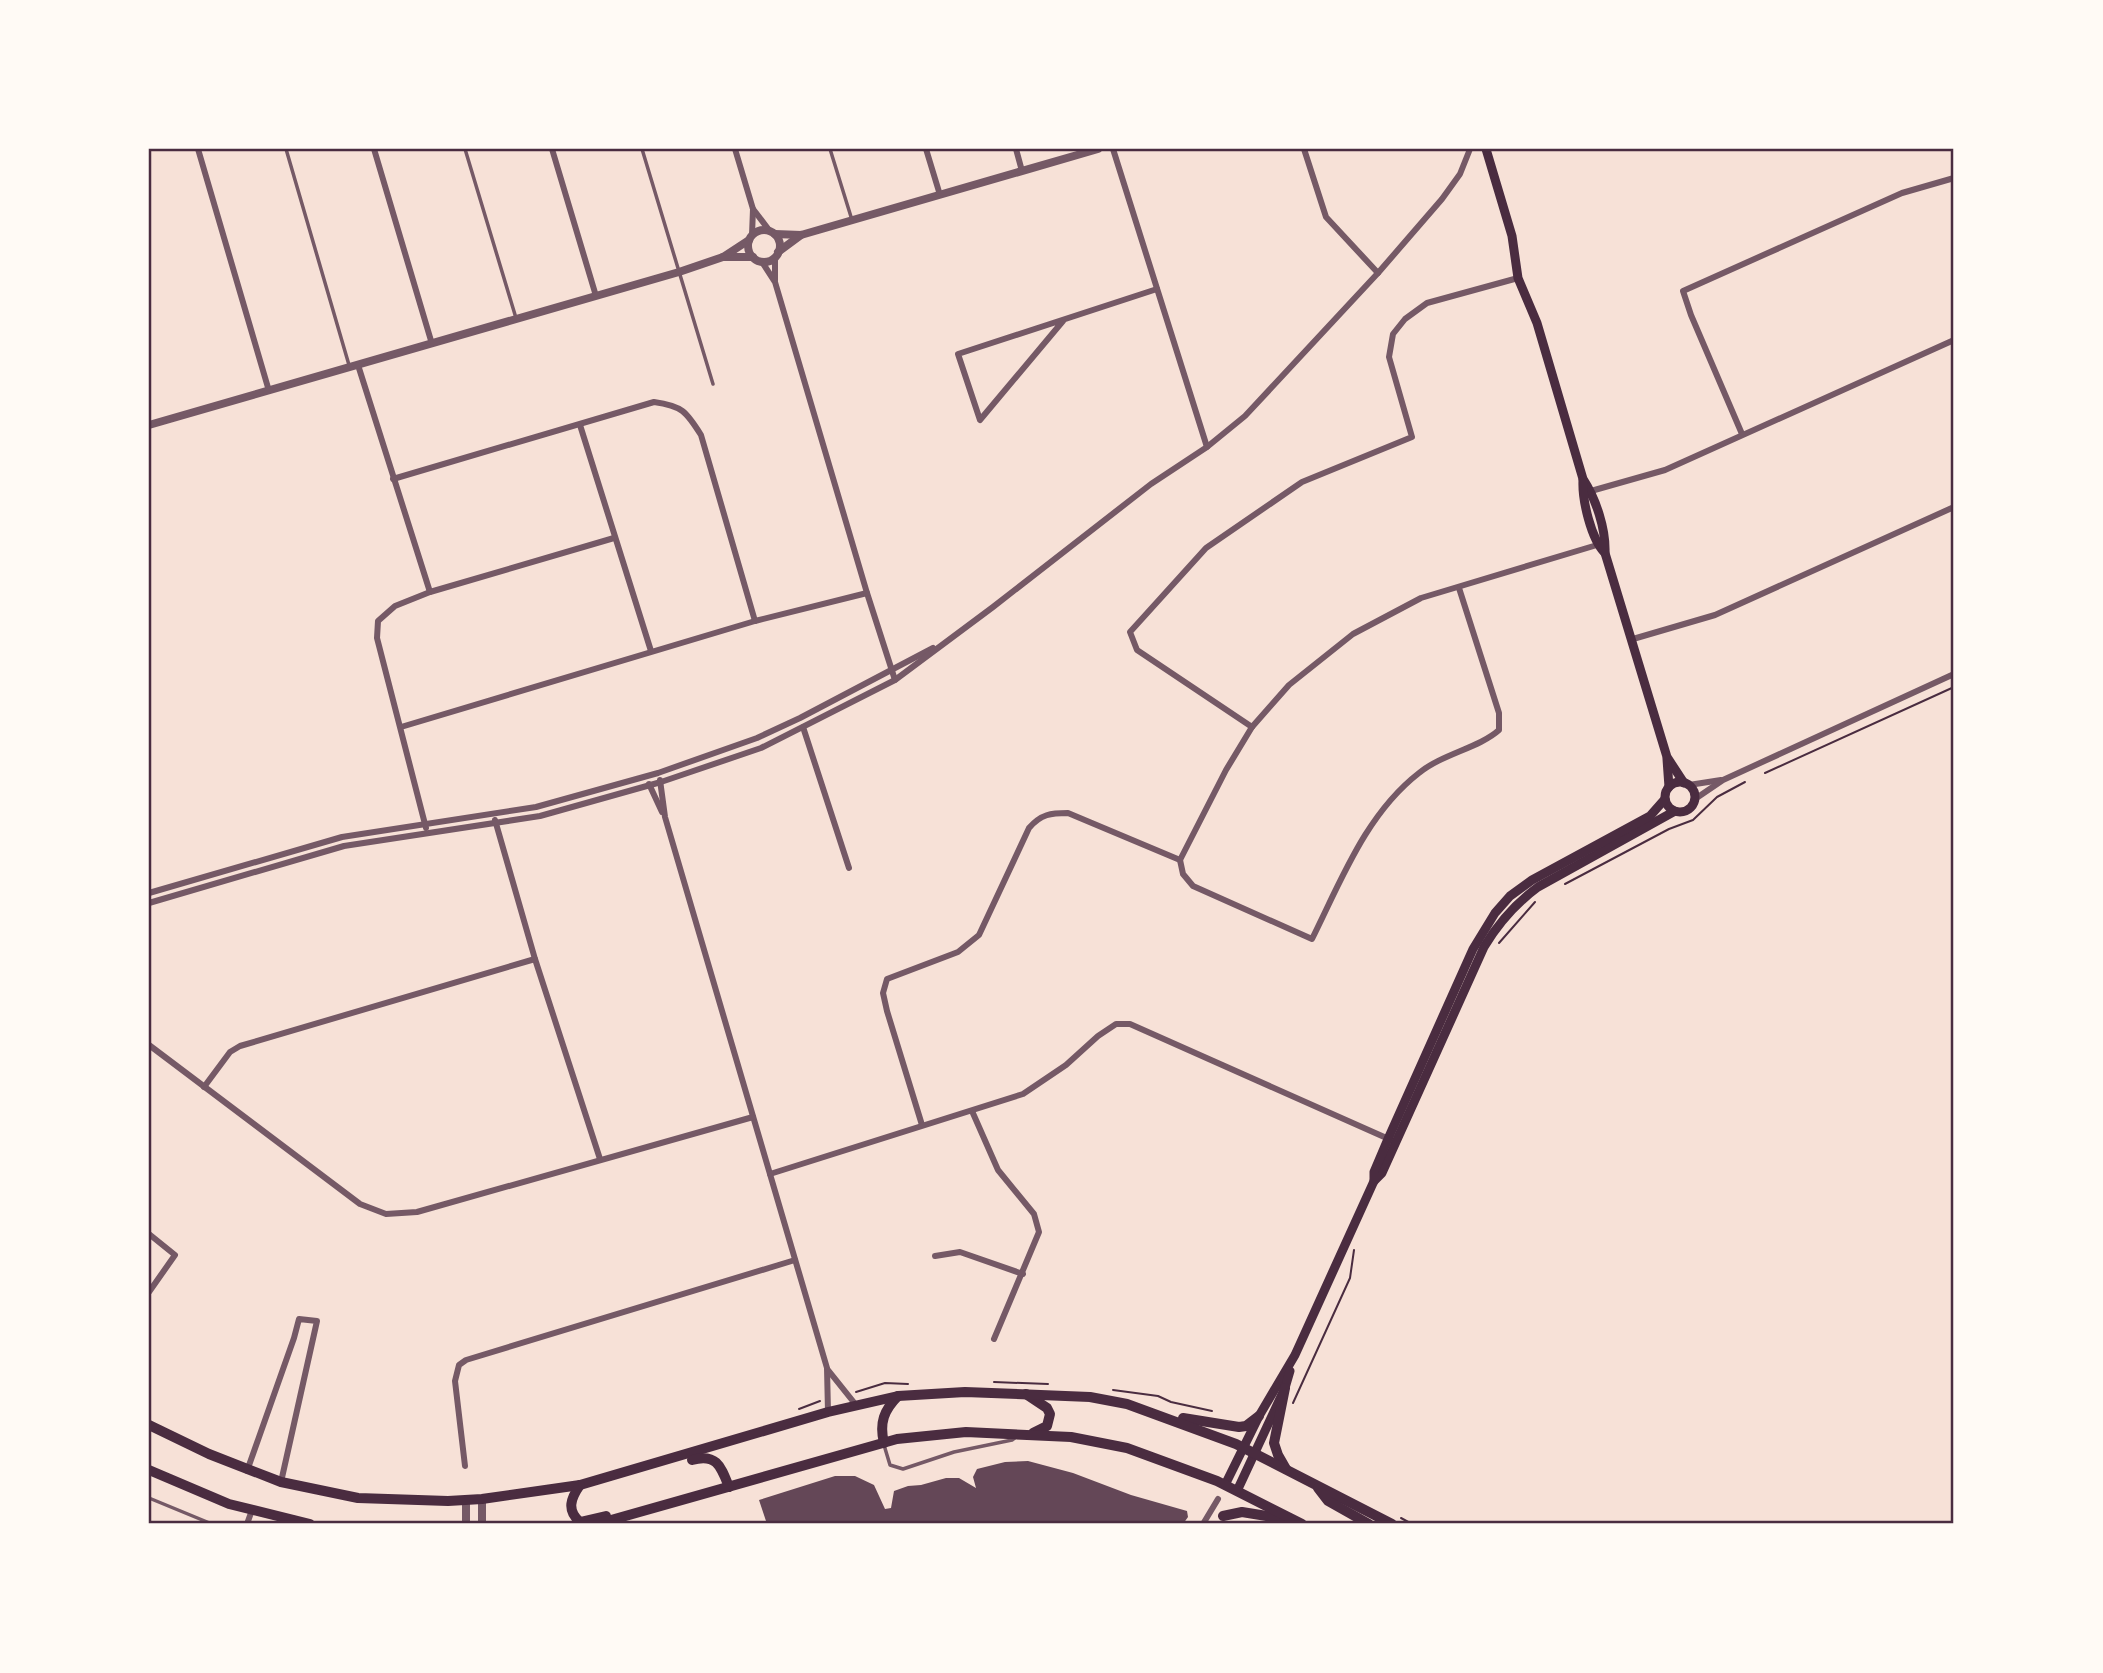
<svg xmlns="http://www.w3.org/2000/svg" width="2103" height="1673" viewBox="0 0 2103 1673" font-family="Arial,sans-serif">
  <rect width="100%" height="100%" fill="#f7e1d7"/>
  <polygon fill="#644757" points="1028,1461 1073,1473 1131,1495 1187,1511 1188,1517 1183,1524 767,1524 759,1500 835,1476 855,1476 874,1485 885,1509 891,1508 894,1491 908,1486 921,1485 946,1478 959,1478 976,1488 973,1477 977,1469 1005,1462"/>
  <g fill="none" stroke-linecap="round" stroke-linejoin="round">
    <g stroke="#4a2c40" stroke-width="2">
      <polyline points="1765,773 1954,687"/>
      <polyline points="1565,884 1669,829 1693,820 1717,797 1745,782"/>
      <polyline points="1499,943 1535,902"/>
      <polyline points="994,1382 1048,1384"/>
      <polyline points="1113,1390 1158,1396 1171,1402 1212,1411"/>
      <polyline points="856,1392 885,1383 908,1384"/>
      <polyline points="1293,1403 1350,1278 1354,1250"/>
      <polyline points="799,1409 820,1401"/>
      <polyline points="1401,1518 1412,1524"/>
    </g>
    <g stroke="#755966" stroke-width="3.5">
      <polyline points="286,149 349,365"/>
      <polyline points="465,149 516,318"/>
      <polyline points="642,149 713,384"/>
      <polyline points="830,149 852,220"/>
      <polyline points="884,1445 890,1465 903,1469 954,1452 1012,1440 1016,1437"/>
      <polyline points="149,1498 212,1524"/>
    </g>
    <g stroke="#755966" stroke-width="6">
      <polyline points="198,149 269,391"/>
      <polyline points="374,149 432,344"/>
      <polyline points="552,149 596,296"/>
      <polyline points="735,149 753,209 752,235"/>
      <polyline points="926,149 940,195"/>
      <polyline points="1016,149 1022,171"/>
      <polyline points="1113,149 1207,447"/>
      <polyline points="1304,149 1326,217 1378,273"/>
      <polyline points="753,209 769,230"/>
      <polyline points="762,262 775,282 867,593 895,680"/>
      <polyline points="775,280 775,257"/>
      <polyline points="1063,321 980,420 958,354 1157,289"/>
      <polyline points="358,365 430,592"/>
      <polyline points="580,425 651,651"/>
      <polyline points="1742,434 1691,315 1683,291 1902,193 1954,178"/>
      <path d="M 393,479 L 654,402 C 682,406 686,411 701,435 L 755,621"/>
      <polyline points="1591,491 1665,470 1954,340"/>
      <polyline points="1633,639 1715,615 1954,507"/>
      <polyline points="401,727 755,621 867,593"/>
      <polyline points="803,727 849,868"/>
      <polyline points="1252,727 1137,650 1130,632 1206,548 1302,482 1412,437 1389,357 1393,334 1405,319 1427,303 1518,278"/>
      <polyline points="660,780 665,817 827,1368 828,1412"/>
      <polyline points="649,784 662,812"/>
      <polyline points="1689,785 1721,780"/>
      <polyline points="1695,799 1723,780 1954,674"/>
      <polyline points="495,820 535,959 600,1159"/>
      <polyline points="426,828 377,638 378,621 395,606 430,592 614,538"/>
      <path d="M 1180,860 L 1183,874 L 1193,886 L 1312,939 C 1341,881 1366,814 1419,773 C 1442,754 1479,748 1499,730 L 1499,713 L 1459,588"/>
      <polyline points="1180,860 1226,770 1252,727 1289,685 1353,634 1421,598 1597,545"/>
      <polyline points="149,893 342,837 536,807 658,773 757,738 800,718 933,648"/>
      <polyline points="149,903 344,846 540,816 661,782 761,748 895,680 993,607 1151,484 1207,447 1245,416 1378,273 1442,199 1460,174 1470,149"/>
      <polyline points="149,1045 360,1204 386,1214 417,1212 753,1117"/>
      <polyline points="204,1087 230,1052 240,1046 535,959"/>
      <polyline points="972,1111 998,1170 1034,1214 1039,1232 994,1339"/>
      <path d="M 922,1125 L 887,1011 L 883,993 L 887,979 L 958,952 L 979,935 L 1029,828 C 1041,814 1051,813 1068,813 L 1180,860"/>
      <polyline points="770,1174 1023,1094 1066,1065 1098,1036 1116,1024 1130,1024 1391,1140"/>
      <polyline points="149,1234 175,1255 149,1292"/>
      <polyline points="935,1256 960,1252 1023,1274"/>
      <polyline points="828,1370 856,1405"/>
      <polyline points="465,1466 455,1381 459,1365 466,1360 795,1260"/>
      <polyline points="247,1471 294,1338 299,1319 317,1321 281,1482"/>
      <polyline points="247,1524 252,1510"/>
      <polyline points="1203,1524 1218,1499"/>
    </g>
    <g stroke="#755966" stroke-width="8">
      <circle cx="764" cy="246" r="16"/>
      <polyline points="775,234 801,235 1098,149"/>
      <polyline points="778,252 801,235"/>
      <polyline points="723,257 753,257"/>
      <polyline points="149,425 679,272 723,257 749,240"/>
      <polyline points="466,1500 466,1524"/>
      <polyline points="482,1524 482,1499"/>
    </g>
    <g stroke="#4a2c40" stroke-width="9">
      <path d="M 1486,149 L 1512,236 L 1518,278 L 1537,323 L 1583,479 C 1596,499 1606,529 1605,553 L 1667,757 L 1684,783"/>
      <path d="M 1583,480 C 1582,500 1591,539 1605,553"/>
      <polyline points="1667,759 1669,787"/>
      <circle cx="1680" cy="797" r="15"/>
      <path d="M 1374,1181 L 1382,1173 L 1484,947 C 1499,922 1515,904 1538,887 L 1675,811"/>
      <polyline points="1225,1485 1259,1416 1295,1355 1374,1181 1374,1172 1388,1139 1473,949 1495,913 1510,896 1532,880 1650,816 1665,799"/>
      <polyline points="1237,1491 1285,1388 1290,1371"/>
    </g>
    <g stroke="#4a2c40" stroke-width="10">
      <polyline points="1285,1388 1274,1443 1278,1455 1286,1469"/>
      <polyline points="1026,1394 1047,1408 1050,1414 1047,1426 1033,1433"/>
      <polyline points="1183,1418 1239,1427 1246,1426 1259,1416"/>
      <polyline points="149,1425 209,1454 281,1482 358,1498 448,1501 482,1499 580,1485 828,1412 898,1396 965,1392 1090,1397 1127,1404 1236,1444 1392,1524"/>
      <path d="M 884,1443 C 879,1423 884,1410 898,1396"/>
      <path d="M 692,1460 C 717,1453 721,1467 729,1487"/>
      <polyline points="149,1470 229,1504 310,1524"/>
      <path d="M 580,1485 C 571,1498 566,1510 580,1522 L 606,1516"/>
      <polyline points="1318,1488 1328,1501 1369,1524"/>
      <polyline points="1223,1516 1242,1512 1285,1519"/>
      <polyline points="597,1524 897,1439 966,1432 1071,1437 1127,1448 1217,1481 1302,1524"/>
    </g>
  </g>
  <rect width="2103" height="1673" fill="none" stroke="#fffaf5" stroke-width="301"/>
  <rect x="150" y="150" width="1802" height="1372" fill="none" stroke="#4a2c40" stroke-width="2.5"/>
</svg>
